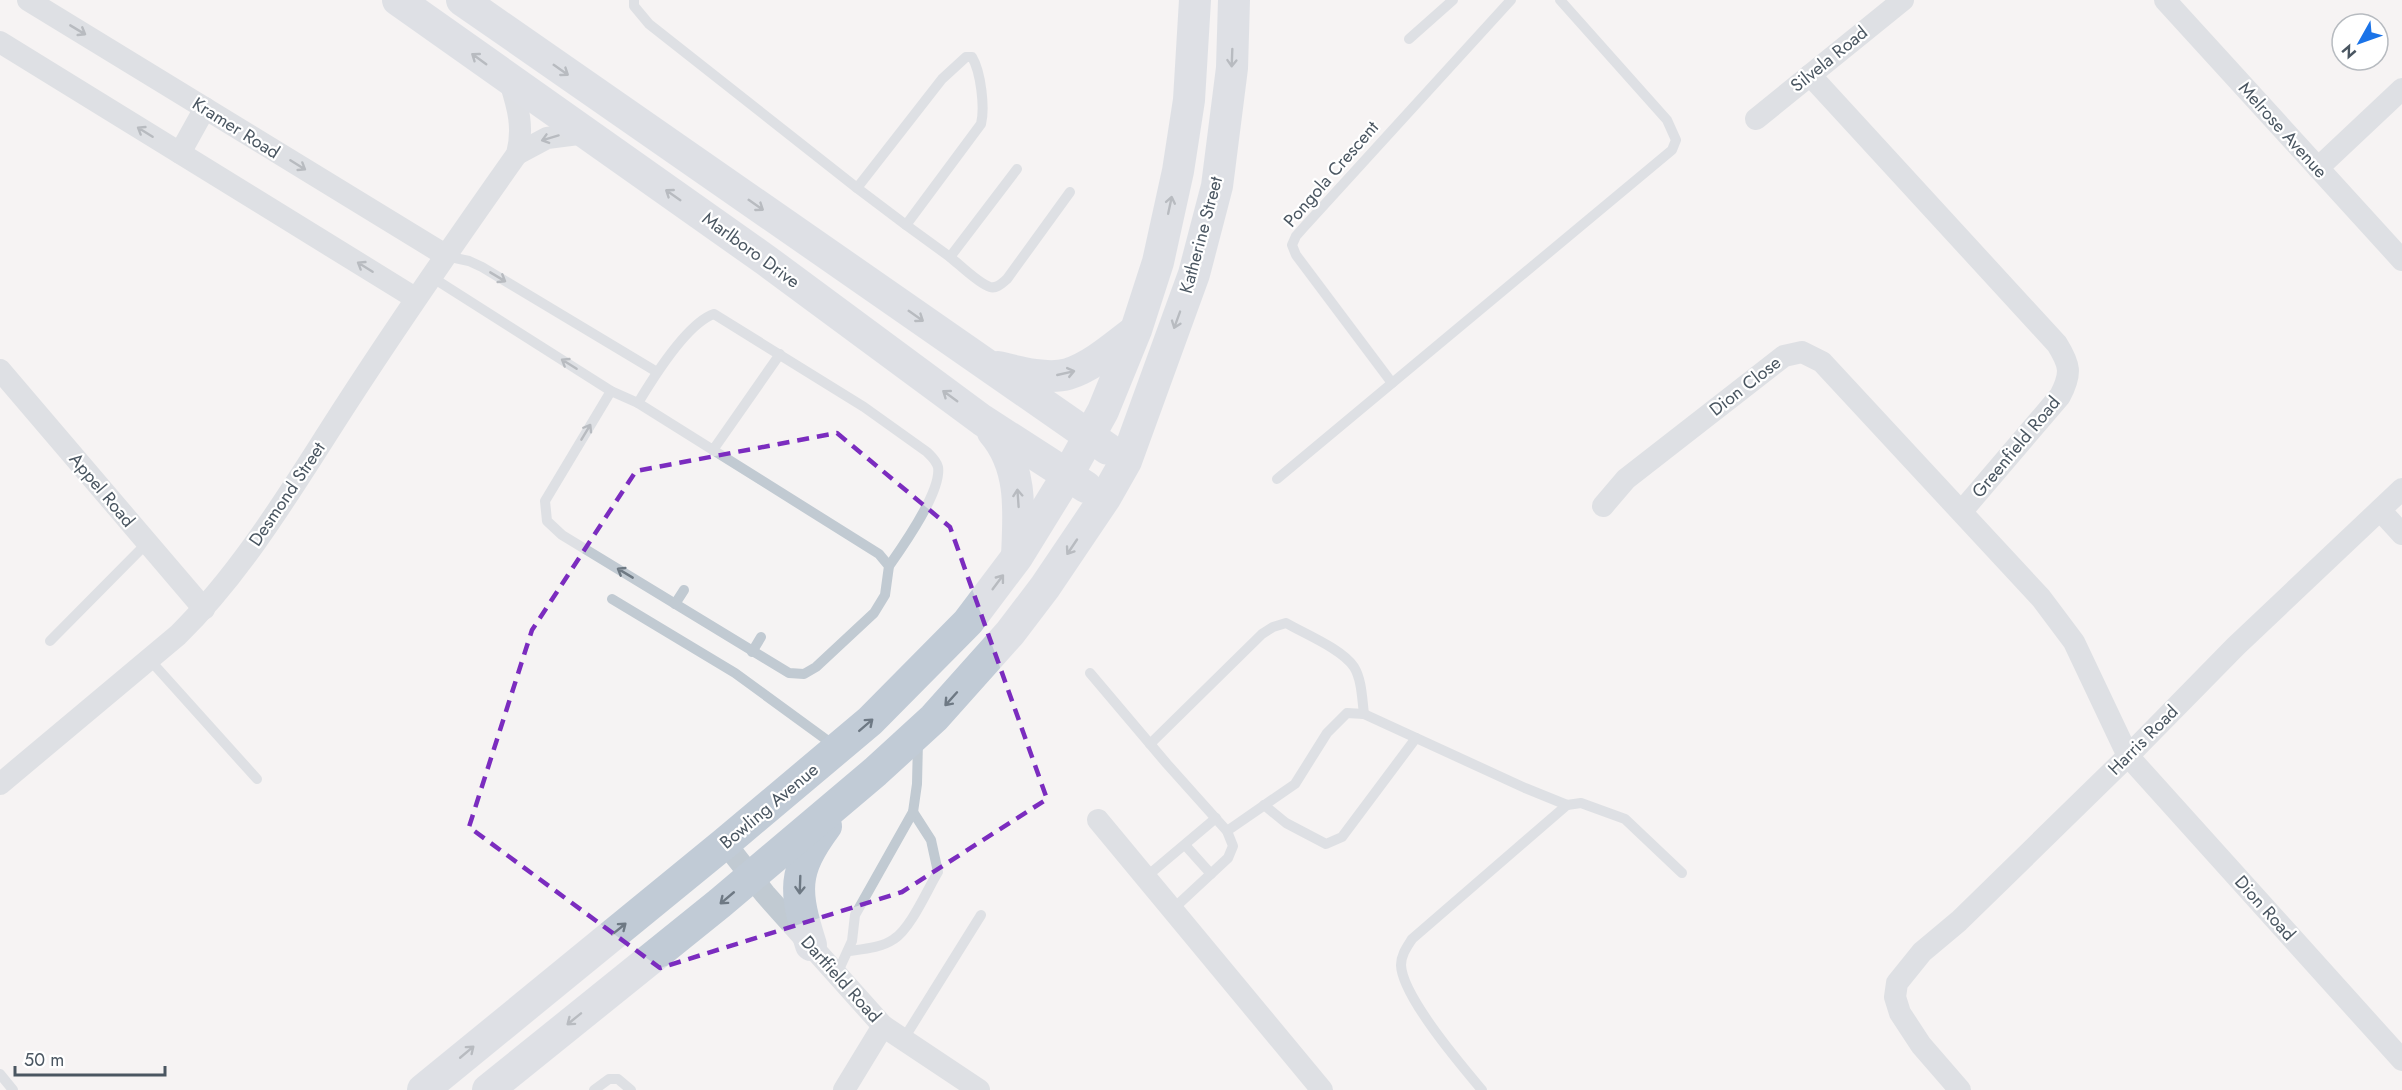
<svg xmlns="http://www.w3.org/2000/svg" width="2402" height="1090" viewBox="0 0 2402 1090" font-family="Jost,sans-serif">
  <rect width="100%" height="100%" fill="#f5f3f3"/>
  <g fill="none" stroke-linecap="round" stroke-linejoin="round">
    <g stroke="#c1cad2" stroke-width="10">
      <path d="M 634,0 L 634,6 L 649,24 L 857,188 L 942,79 L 966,57 L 972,57 C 981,72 985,108 981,124 L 906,225 L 950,257 L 1017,169"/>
      <polyline points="1409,39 1453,0"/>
      <polyline points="857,188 906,225"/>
      <polyline points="446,256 469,261 482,267 657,372"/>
      <path d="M 950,257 C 960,265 979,284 990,287 C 997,289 1002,283 1007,279 L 1070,192"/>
      <polyline points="430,276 611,391 638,403 713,450 780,354"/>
      <polyline points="1392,383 1296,255 1292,245 1296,236 1304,227 1511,0"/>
      <polyline points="611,391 545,501 547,521 562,535 789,673 804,674 816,667 874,613 885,595 889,566 879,554 713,450"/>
      <path d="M 638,403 C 653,378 687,323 714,314 L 864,407 L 927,452 C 932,457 936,460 938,467 C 942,491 903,546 889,566"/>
      <polyline points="1277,479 1672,150 1676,140 1667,120 1560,0"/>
      <polyline points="612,599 735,673 835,746"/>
      <polyline points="675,604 684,590"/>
      <polyline points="50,641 147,543"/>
      <polyline points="752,652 761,637"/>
      <polyline points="149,659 257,779"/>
      <polyline points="1090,673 1167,764 1227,831 1233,846 1228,858 1172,910"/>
      <path d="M 1150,744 L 1262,634 L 1273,627 L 1286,623 C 1305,634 1342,649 1354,667 C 1362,680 1362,699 1364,714"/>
      <polyline points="1264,805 1286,823 1326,844 1342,837 1416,738"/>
      <polyline points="1227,831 1295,784 1327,733 1347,713 1364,714 1525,788 1567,805 1581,803 1625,819 1682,873"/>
      <polyline points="1185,845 1211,874"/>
      <polyline points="1146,877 1216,818"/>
      <path d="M 849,951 C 864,949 881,948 894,939 C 911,928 927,890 938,872 L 931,840 L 913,812"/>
      <polyline points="836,976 852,941 855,915 913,812 917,784 918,741"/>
      <polyline points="903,1040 981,915"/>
      <polyline points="0,1074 13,1090"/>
      <polyline points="594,1090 609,1079 618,1079 631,1090"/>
      <path d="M 1482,1090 C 1461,1065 1402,996 1401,965 C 1401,955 1407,947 1412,939 L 1567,805"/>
    </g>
    <g stroke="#c1cad2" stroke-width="22">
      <polyline points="28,0 445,255"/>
      <polyline points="2165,0 2402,260"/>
      <polyline points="0,42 415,298"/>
      <path d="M 1810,75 L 2057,344 C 2070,365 2072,373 2060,396 L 1962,511"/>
      <polyline points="1756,119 1903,0"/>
      <polyline points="180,153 205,108"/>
      <polyline points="517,154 547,138 586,133"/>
      <polyline points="2318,168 2402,89"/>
      <polyline points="0,370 204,609"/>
      <polyline points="1603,506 1626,479 1784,356 1802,352 1822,362 2041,598 2074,642 2128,756 2402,1060"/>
      <polyline points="2380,510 2402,534"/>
      <path d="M 0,784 L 178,635 C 246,568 295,483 347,403 C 402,318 459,236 517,154 C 524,128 518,107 510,82"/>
      <polyline points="1098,820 1322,1090"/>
      <polyline points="725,843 765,894 883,1026 979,1090"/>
      <polyline points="844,1090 883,1026"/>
      <polyline points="1960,1090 1921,1045 1900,1013 1895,997 1897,983 1922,952 1959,921 2128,756 2236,646 2402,489"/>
    </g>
    <g stroke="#c1cbd6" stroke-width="32">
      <polyline points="398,0 767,261 982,420 1086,487"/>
      <polyline points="462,0 1108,449"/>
      <path d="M 998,367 C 1018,372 1048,380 1068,374 C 1093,366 1115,346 1135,331"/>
      <path d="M 993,432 C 1023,467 1019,512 1017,556"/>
      <path d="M 811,945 C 794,891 792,872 826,826"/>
      <polyline points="423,1090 725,843 870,721 968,622 1017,557 1067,476 1103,411 1136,330 1158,262 1178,171 1189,100 1195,0"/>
      <polyline points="488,1090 720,903 875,772 934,718 1010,633 1045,587 1105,498 1126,461 1194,274 1217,186 1232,68 1234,0"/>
    </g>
  </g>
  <defs><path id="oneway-shaft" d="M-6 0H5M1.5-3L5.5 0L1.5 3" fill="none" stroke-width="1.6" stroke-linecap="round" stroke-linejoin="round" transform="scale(1.5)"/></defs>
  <g stroke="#6e7983">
    <use href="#oneway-shaft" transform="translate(78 30) rotate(31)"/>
    <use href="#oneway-shaft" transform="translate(145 132) rotate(-148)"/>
    <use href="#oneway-shaft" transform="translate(550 138) rotate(163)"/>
    <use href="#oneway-shaft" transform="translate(298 165) rotate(32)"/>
    <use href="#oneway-shaft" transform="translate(365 267) rotate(-148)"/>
    <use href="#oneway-shaft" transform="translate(498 277) rotate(31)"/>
    <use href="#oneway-shaft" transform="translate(569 364) rotate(-148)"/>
    <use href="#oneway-shaft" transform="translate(586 432) rotate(-59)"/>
    <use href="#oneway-shaft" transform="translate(625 573) rotate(-149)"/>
  </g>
  <g stroke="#6e7984">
    <use href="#oneway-shaft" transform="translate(1232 58) rotate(92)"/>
    <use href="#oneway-shaft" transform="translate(479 59) rotate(-144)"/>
    <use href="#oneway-shaft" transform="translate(561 70) rotate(35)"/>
    <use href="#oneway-shaft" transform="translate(673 195) rotate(-145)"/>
    <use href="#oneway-shaft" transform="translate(756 205) rotate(35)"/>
    <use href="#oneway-shaft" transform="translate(1170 205) rotate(-78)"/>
    <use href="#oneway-shaft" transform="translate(916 316) rotate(35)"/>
    <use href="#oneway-shaft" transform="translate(1177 320) rotate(110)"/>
    <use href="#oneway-shaft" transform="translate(1066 373) rotate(-13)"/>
    <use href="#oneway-shaft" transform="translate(950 396) rotate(-144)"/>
    <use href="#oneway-shaft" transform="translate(1018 498) rotate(-94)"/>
    <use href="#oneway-shaft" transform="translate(1072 547) rotate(124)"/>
    <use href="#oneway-shaft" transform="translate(998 582) rotate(-53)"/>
    <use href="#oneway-shaft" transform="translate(951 699) rotate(132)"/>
    <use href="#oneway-shaft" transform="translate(866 725) rotate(-41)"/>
    <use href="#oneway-shaft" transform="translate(800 885) rotate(92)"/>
    <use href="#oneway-shaft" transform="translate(727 898) rotate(140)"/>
    <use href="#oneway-shaft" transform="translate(619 929) rotate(-39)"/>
    <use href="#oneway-shaft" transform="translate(574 1019) rotate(141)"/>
    <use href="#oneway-shaft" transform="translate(467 1052) rotate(-40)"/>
  </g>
  <path d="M0 0H2402V1090H0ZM 837,433 L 950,527 L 1047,799 L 902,892 L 660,968 L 469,827 L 532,630 L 636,471 Z" fill="#f5f3f3" fill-opacity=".55" fill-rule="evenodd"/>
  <path fill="none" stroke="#7b2cbf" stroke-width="4.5" stroke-dasharray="12 8" stroke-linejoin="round" d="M 837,433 L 950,527 L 1047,799 L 902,892 L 660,968 L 469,827 L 532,630 L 636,471 Z"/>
  <g text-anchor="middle" stroke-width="4.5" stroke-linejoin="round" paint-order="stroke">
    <g font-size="18" fill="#4a5661" stroke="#fff">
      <text transform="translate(1829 59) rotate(-39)" y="6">Silvela Road</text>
      <text transform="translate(236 128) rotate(32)" y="6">Kramer Road</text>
      <text transform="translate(2283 130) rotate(48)" y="6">Melrose Avenue</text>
      <text transform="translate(1331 174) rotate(-49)" y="6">Pongola Crescent</text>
      <text transform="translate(1201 235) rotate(-75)" y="6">Katherine Street</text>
      <text transform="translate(751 250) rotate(36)" y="6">Marlboro Drive</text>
      <text transform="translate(1745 386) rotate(-38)" y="6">Dion Close</text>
      <text transform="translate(2016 447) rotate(-50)" y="6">Greenfield Road</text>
      <text transform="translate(102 490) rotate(50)" y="6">Appel Road</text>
      <text transform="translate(287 494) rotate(-56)" y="6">Desmond Street</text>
      <text transform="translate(2143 740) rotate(-45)" y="6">Harris Road</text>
      <text transform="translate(769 806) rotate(-40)" y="6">Bowling Avenue</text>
      <text transform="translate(2265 908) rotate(48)" y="6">Dion Road</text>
      <text transform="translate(841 979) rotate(48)" y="6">Dartfield Road</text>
    </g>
  </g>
  <g transform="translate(2360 42) rotate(230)"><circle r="28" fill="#ffffff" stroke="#b7bbc0" stroke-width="1.5"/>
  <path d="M0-4.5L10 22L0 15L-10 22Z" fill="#1a73e8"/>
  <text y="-9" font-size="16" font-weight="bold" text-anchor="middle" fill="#4a5661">N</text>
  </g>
  <path d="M15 1066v9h150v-9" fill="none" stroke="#4a5661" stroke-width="3"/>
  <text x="24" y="1066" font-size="18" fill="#4a5661" stroke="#ffffff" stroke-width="4.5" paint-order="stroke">50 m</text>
</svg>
